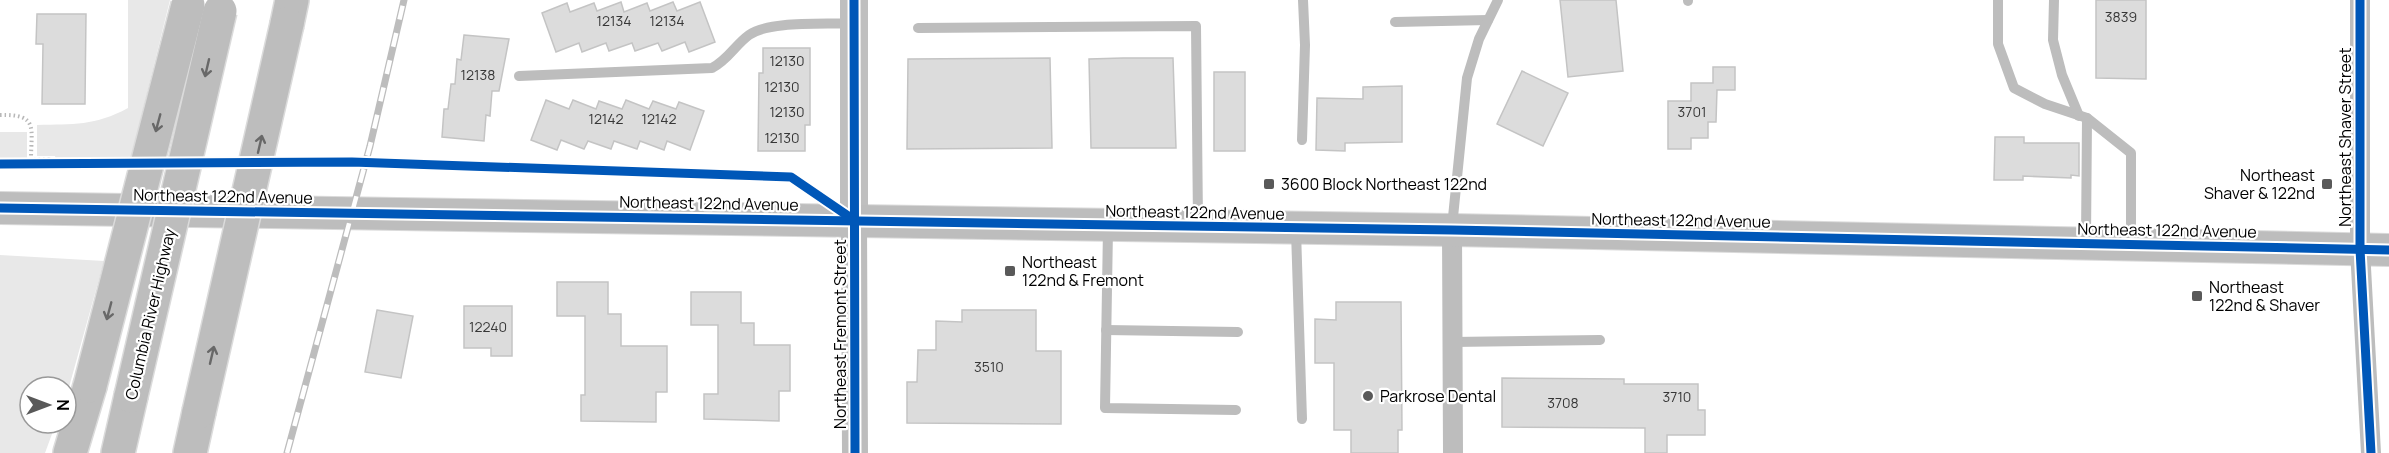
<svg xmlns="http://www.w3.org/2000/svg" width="2389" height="453" viewBox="0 0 2389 453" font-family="Manrope,sans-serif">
  <rect width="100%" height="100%" fill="#fff"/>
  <g fill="#e8e8e8">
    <path d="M 128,0 L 170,0 L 130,162 L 56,161 L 55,156 L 37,156 L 37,125 C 73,124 95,126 128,108 Z"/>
    <rect x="0" y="132" width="27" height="31"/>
    <polygon points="0,255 104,261 66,398 66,387 30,387 30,423 56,423 45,453 0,453"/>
  </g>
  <g fill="#dcdcdc" stroke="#c4c4c4" stroke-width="1.5">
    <polygon points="1560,0 1616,0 1623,71 1568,77"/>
    <polygon points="2096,0 2146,0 2146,79 2096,78"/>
    <polygon points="621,2 624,12 647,3 650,11 673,2 677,11 700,2 715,42 689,52 685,42 662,51 658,43 635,51 632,43 609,51 606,43 582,52 579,43 556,52 542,13 567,3 570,12 594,3 597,11"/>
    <polygon points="37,14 86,14 85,104 42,104 43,44 36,44"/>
    <polygon points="464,35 509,39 499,91 492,91 490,116 486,115 484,141 442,137 444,109 448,109 451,84 455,84 457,59 461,60"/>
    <polygon points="763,48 810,48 810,125 805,125 805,151 758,151 759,73 763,73"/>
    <polygon points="1050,58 1052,148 907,149 908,59"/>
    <polygon points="1123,58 1173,58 1176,148 1091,148 1089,59"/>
    <polygon points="1713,67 1735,67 1735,90 1717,90 1716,122 1708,122 1708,138 1691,138 1691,149 1668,149 1668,101 1691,101 1691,83 1713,83"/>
    <polygon points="1522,71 1568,93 1543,146 1497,124"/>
    <rect x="1214" y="72" width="31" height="79"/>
    <polygon points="1402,86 1402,142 1345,143 1345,151 1316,150 1317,98 1363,99 1363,87"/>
    <polygon points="546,100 569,109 573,100 596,109 599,101 622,109 626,100 649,109 653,101 676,109 679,102 704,111 690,150 667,141 664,150 640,141 637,149 614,141 611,149 588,141 584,149 561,140 557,150 531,140"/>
    <polygon points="1995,137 2024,137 2024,143 2079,143 2079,176 2071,175 2071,178 2023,176 2023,180 1994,180"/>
    <polygon points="557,282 608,282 608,314 621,314 621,346 667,346 667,392 656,392 656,422 581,421 581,395 585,395 585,316 557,316"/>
    <polygon points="691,292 741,292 741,323 754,323 754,345 790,345 790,391 779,391 779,421 704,419 704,394 718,394 718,325 691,325"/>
    <polygon points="1336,302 1401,302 1402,430 1398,430 1398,453 1351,453 1351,430 1334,430 1334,363 1315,363 1315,319 1336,320"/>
    <polygon points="464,306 512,306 512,356 491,356 491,348 464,348"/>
    <polygon points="377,310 413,316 401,378 365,372"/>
    <polygon points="962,310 1036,310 1036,351 1061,351 1061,424 907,423 907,382 917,382 918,350 936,350 936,321 962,322"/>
    <polygon points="1502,378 1624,379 1624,384 1698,384 1698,410 1705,410 1705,435 1667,435 1667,453 1645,453 1645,428 1502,427"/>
  </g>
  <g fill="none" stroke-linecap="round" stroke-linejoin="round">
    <g stroke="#dbdbdb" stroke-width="34">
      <polyline id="primary" points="0,208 1452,230 2389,250"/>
    </g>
    <g stroke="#dbdbdb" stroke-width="36">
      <g id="motorway">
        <polyline points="287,24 292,0"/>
        <polyline points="70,453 90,386"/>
        <polyline points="118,453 131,396"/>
        <polyline points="190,453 199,412"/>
      </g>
    </g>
    <path stroke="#b8b8b8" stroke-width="4" stroke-dasharray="1.5 3" stroke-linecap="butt" d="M 0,115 C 39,114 31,128 31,160 L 49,159 L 48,165"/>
    <g stroke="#bdbdbd" stroke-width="10">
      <polyline points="1688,0 1688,1"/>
      <polyline points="1998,0 1998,44 2014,88 2045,104 2087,118 2131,153 2131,241"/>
      <polyline points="2054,0 2053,40 2062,75 2079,116"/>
      <polyline points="1395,22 1488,20"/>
      <polyline points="918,28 1196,26 1198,223"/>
      <path d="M 519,76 L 712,68 C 728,60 735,45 749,35 C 770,20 827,25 854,23"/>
      <polyline points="1302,140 1305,45 1303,0"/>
      <polyline points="1452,227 1467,78 1479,39 1498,0"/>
      <polyline points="1108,229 1105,408 1236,410"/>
      <polyline points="1296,231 1302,419"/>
      <polyline points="2086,240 2087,118"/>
      <polyline points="1106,330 1238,332"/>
      <polyline points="1452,342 1600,340"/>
    </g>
    <g stroke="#bdbdbd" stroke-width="20">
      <polyline points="2360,0 2360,249 2371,453"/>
      <polyline points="1452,230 1453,453"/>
    </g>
    <polyline stroke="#bdbdbd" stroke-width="26" points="854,220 855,453"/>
    <polyline stroke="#bfbfbf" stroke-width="28" points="854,0 854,220"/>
    <use href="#primary" stroke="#bdbdbd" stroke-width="32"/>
    <use href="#motorway" stroke="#bdbdbd" stroke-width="33"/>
    <g stroke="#bdbdbd" stroke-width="7">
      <polyline id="rail" points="287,453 370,146 404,0"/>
    </g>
    <use href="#rail" stroke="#fff" stroke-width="4.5" stroke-dasharray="14" stroke-linecap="butt"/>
    <g stroke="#dbdbdb" stroke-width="36" stroke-linecap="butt">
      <g id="motorway-bridge">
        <polyline points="90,386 188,5"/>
        <polyline points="131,396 220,11"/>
        <polyline points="199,412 287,24"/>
      </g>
    </g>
    <use href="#motorway-bridge" stroke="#bdbdbd" stroke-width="33"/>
    <g stroke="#fff" stroke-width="13">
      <g id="cycleway">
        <polyline points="854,0 855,453"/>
        <polyline points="2360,0 2360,249 2371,453"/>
        <polyline points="0,164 352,162 791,177 854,220"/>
        <polyline points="0,208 1452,230 2389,250"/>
      </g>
    </g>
    <use href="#cycleway" stroke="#0057b8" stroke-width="9"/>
  </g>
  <defs><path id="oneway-shaft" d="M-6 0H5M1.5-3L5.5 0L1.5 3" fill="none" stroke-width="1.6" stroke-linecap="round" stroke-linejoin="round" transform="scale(1.5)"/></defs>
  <g stroke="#686868">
    <use href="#oneway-shaft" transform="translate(207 68) rotate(103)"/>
    <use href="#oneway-shaft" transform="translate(158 123) rotate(105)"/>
    <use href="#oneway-shaft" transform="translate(260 144) rotate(-77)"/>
    <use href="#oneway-shaft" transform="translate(109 311) rotate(105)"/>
    <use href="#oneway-shaft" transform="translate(212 355) rotate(-77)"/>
  </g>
  <g fill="#595959" stroke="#fff" stroke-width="2">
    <rect x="1263" y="178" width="12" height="12" rx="3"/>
    <rect x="2321" y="178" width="12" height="12" rx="3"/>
    <rect x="1004" y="265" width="12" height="12" rx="3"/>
    <rect x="2191" y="290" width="12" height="12" rx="3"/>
    <circle cx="1368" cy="396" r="6"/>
  </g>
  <g text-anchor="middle" stroke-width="4.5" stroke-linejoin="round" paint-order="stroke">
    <g font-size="14" fill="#373737">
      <text x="2121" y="22">3839</text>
      <text x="614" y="26">12134</text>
      <text x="667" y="26">12134</text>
      <text x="787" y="66">12130</text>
      <text x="478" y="80">12138</text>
      <text x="782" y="92">12130</text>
      <text x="787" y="117">12130</text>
      <text x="1692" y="117">3701</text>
      <text x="606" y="124">12142</text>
      <text x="659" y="124">12142</text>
      <text x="782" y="143">12130</text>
      <text x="488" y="332">12240</text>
      <text x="989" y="372">3510</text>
      <text x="1677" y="402">3710</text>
      <text x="1563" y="408">3708</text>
    </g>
    <g font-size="16" fill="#000" stroke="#fff">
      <text transform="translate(2345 137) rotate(-90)" y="6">Northeast Shaver Street</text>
      <text transform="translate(223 196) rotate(1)" y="6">Northeast 122nd Avenue</text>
      <text transform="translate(709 203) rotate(1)" y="6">Northeast 122nd Avenue</text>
      <text transform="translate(1195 212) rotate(1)" y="6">Northeast 122nd Avenue</text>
      <text transform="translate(1681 220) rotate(1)" y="6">Northeast 122nd Avenue</text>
      <text transform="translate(2167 230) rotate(1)" y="6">Northeast 122nd Avenue</text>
      <text transform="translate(150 314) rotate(-77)" y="6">Columbia River Highway</text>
      <text transform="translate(840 334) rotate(-90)" y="6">Northeast Fremont Street</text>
    </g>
    <g font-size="16" fill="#000" stroke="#fff" text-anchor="start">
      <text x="2315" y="181" text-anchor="end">Northeast<tspan x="2315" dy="18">Shaver &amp; 122nd</tspan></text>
      <text x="1281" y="190">3600 Block Northeast 122nd</text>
      <text x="1022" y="268">Northeast<tspan x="1022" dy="18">122nd &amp; Fremont</tspan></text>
      <text x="2209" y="293">Northeast<tspan x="2209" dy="18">122nd &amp; Shaver</tspan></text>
      <text x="1380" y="402">Parkrose Dental</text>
    </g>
  </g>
  <g transform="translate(48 405) rotate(90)"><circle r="28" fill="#ffffff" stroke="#999999" stroke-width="1.5"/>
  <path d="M0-4.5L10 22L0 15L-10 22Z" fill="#595959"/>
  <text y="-9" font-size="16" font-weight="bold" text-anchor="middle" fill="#000000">N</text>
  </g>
</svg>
